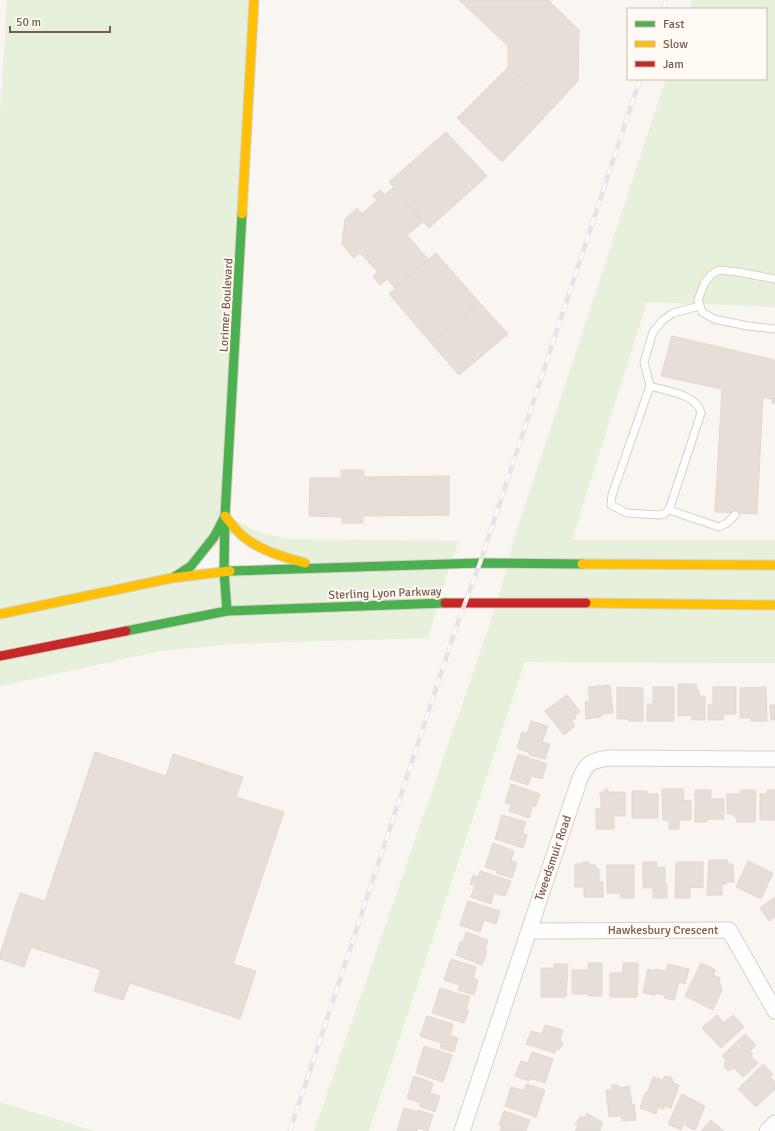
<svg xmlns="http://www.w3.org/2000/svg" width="775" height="1131" viewBox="0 0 775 1131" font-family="Signika,sans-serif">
  <rect width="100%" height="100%" fill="#f9f5f0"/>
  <g fill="#e7f0db" fill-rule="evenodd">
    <path d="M 7,0 L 254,0 L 225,515 L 258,532 L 289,539 L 459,541 L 450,564 L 428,638 L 233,644 L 161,651 L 0,686 L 0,116 ZM 237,531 L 319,567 L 173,577 Z"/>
    <polygon points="692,0 775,0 775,307 647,302 572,540 775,540 775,663 525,662 369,1131 314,1131 491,621 508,564 513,542 666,79 766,79 766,9 690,9"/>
    <polygon points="0,1102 94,1131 0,1131"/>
  </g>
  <g fill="#e6ded7" stroke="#e2d8d2">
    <polygon points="459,0 549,0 551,3 508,46"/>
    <polygon points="551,3 579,30 578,81 552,109 508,67 508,46"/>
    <polygon points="508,67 552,109 502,162 457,118"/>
    <polygon points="446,132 487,176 429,228 389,182"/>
    <polygon points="393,188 423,222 407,235 428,259 395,288 387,279 380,285 373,276 378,272 360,253 354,258 342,244 345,219 357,208 362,214 377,200 373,196 380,190 384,195"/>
    <polygon points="436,253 479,302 431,343 389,294"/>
    <polygon points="479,302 508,334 459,375 431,343"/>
    <polygon points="672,336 775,360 775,403 772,403 772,399 763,397 757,514 715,512 722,389 661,376"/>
    <polygon points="341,470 364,470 364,477 449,476 449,515 363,516 363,523 342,523 342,517 309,516 310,478 342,478"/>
    <polygon points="678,684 696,684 697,690 699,690 699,696 705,696 705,720 692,720 692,715 678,716"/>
    <polygon points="610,685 613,713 601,714 601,717 586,719 585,702 590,701 588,687"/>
    <polygon points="617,687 643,688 643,721 629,721 629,719 617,719"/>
    <polygon points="653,687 674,687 674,721 647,721 647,704 653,704"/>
    <polygon points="713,687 736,687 736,714 723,714 723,720 708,720 708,705 713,705"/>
    <polygon points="766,687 767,721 751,721 751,718 740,718 740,688"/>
    <polygon points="567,695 580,712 575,716 576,718 572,721 575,726 564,735 545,711"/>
    <polygon points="770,705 775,705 775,720 771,720"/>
    <polygon points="531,721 548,726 542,742 550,744 545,759 529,755 530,753 517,748 522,732 527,734"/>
    <polygon points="95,752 166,776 173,754 243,777 236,797 284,812 233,964 256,971 240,1019 130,983 123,1000 94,991 101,970 31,947 24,967 0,959 0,954 20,893 45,901"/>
    <polygon points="518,754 547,764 542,779 531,776 528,785 510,779"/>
    <polygon points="511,784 540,794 535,807 533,805 529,818 509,811 511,805 505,803"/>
    <polygon points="607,789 609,792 625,792 625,816 614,816 614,829 596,829 596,809 601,809 601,797 599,794"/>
    <polygon points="662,789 683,789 684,801 691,800 691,820 679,820 679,829 669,829 669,820 663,820"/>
    <polygon points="695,790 711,790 711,799 724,799 724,819 707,819 707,822 695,822"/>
    <polygon points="740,790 756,790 755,822 737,822 737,817 734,817 734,814 727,814 727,794 740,794"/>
    <polygon points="767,790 775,790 775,820 760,820 760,794 767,794"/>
    <polygon points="632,791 647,791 647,794 658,794 658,818 632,818"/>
    <polygon points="502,815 526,822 522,833 527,835 523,848 495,839"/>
    <polygon points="493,843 514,851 511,860 517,863 512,878 496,873 497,871 485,867"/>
    <polygon points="709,860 728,860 728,864 733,864 734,882 726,882 726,884 722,884 722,895 707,895"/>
    <polygon points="748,861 773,873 761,899 736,887"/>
    <polygon points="583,862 588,862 590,865 595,865 599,870 599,882 603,882 603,897 584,897 584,887 575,887 575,864 581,864"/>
    <polygon points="643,862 657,862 657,867 665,867 665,884 667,884 667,898 653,898 653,888 643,888"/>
    <polygon points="676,862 703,862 703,888 690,887 690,898 675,898"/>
    <polygon points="607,865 634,865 634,898 620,898 620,893 607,893"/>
    <polygon points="480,871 511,881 505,896 494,893 491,904 471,897 475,885 470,884 473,875 478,877"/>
    <polygon points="775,897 775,917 769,921 760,908"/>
    <polygon points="468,901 500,911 496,924 484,920 480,932 460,925"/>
    <polygon points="466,932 488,940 485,950 487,951 482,965 456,955 460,942 463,942"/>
    <polygon points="451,959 476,967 473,978 478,980 474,995 458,990 460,985 444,980"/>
    <polygon points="588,963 602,963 602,996 589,996 589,994 572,994 572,970 588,970"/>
    <polygon points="623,963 638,963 638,984 637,984 637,997 610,997 610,973 623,973"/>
    <polygon points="701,963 716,970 713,975 720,978 719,981 722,990 713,1010 685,996"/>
    <polygon points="554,964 568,964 566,997 541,997 541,968 554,968"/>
    <polygon points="668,964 689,969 685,984 679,982 674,1000 664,998 665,995 655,993 655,995 643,993 648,969 655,971 655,969 666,971"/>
    <polygon points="440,988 470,997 466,1009 469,1010 464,1023 432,1013"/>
    <polygon points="717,1015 724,1023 733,1015 744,1027 721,1048 702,1028"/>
    <polygon points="427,1016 453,1024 450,1035 458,1038 454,1052 440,1048 442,1043 420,1036"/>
    <polygon points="545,1025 563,1030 560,1040 563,1044 559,1050 556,1048 555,1053 526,1044 531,1031 542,1034"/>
    <polygon points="745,1034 756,1045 750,1051 753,1054 751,1056 758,1063 743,1077 734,1068 728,1071 724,1067 725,1063 727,1061 722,1056"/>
    <polygon points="424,1046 452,1055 443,1082 416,1073"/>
    <polygon points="532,1052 553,1059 545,1083 530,1078 529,1081 515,1076 521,1061 528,1063"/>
    <polygon points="763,1064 773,1074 770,1077 775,1082 775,1089 756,1107 738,1089"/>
    <polygon points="414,1076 433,1083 430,1093 440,1096 435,1112 419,1106 421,1103 407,1098"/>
    <polygon points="667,1076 672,1078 673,1083 679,1085 671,1108 665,1106 664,1109 658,1107 656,1114 640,1108 645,1093 647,1093 653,1077 663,1080 664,1077"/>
    <polygon points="526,1084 545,1090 536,1117 505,1106 511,1087 524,1091"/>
    <polygon points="612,1085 616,1085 619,1086 619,1088 629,1086 632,1105 634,1104 636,1120 622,1121 620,1111 619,1111 619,1116 609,1117 606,1090 611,1090"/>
    <polygon points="682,1094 705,1106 695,1130 685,1126 687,1120 685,1120 681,1130 668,1124"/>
    <polygon points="404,1108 418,1112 418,1110 433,1115 428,1131 418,1128 417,1131 397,1131"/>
    <polygon points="504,1111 530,1120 526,1131 500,1131 502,1126 499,1125"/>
    <polygon points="587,1113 603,1123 599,1130 601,1131 575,1131 578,1126 575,1124 581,1116 584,1118"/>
    <polygon points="711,1120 724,1131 701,1131"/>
  </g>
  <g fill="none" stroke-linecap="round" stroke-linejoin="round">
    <g stroke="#d7d1cb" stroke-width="9">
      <g id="lane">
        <polyline points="775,279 738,272 720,270 712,274 704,284 698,300 702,312 714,319 748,326 775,329"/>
        <path d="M 650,386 C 666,391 697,394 701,413 L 669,510 L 664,514 L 659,515 L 627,513 L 611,505 L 612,495 L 650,386 L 644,362 L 653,332 L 662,321 L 673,313 L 700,306"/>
        <polyline points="669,510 719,527 727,523 735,515"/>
      </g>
    </g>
    <g stroke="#d7d1cb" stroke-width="17">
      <g id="street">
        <polyline points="529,931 729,930 775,1011"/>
        <path d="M 462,1131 L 579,781 C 586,763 591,760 610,758 L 775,759"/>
        <polyline points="767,1131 775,1123"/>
      </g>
    </g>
    <g stroke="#d9d2cb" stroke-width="11">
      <g id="fast">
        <polyline points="230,571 480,563 582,564"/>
        <polyline points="174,577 191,566 214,537 224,518"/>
        <polyline points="227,611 224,571 225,516 242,214"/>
        <polyline points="126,631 227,611 445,603"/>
      </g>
    </g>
    <g stroke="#d9d2cb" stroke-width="11">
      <g id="slow">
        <polyline points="242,214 254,0"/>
        <path d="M 225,516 C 231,523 236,531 244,537 C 261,551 284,557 305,563"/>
        <polyline points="582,564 775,565"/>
        <polyline points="586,603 775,605"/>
        <polyline points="0,614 172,578 230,571"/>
      </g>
    </g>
    <g stroke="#d9d2cb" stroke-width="11">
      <g id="jam">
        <polyline points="445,603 586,603"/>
        <polyline points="0,656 126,631"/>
      </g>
    </g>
    <use href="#lane" stroke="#fefefd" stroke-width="7"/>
    <use href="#street" stroke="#fefefd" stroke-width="15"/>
    <use href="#fast" stroke="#4caf50" stroke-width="9"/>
    <use href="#slow" stroke="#ffc107" stroke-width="9"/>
    <use href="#jam" stroke="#c62828" stroke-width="9"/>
    <g stroke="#e6e3e7" stroke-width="4.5">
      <g id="rail">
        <polyline points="663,9 666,0"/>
        <polyline points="290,1131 458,622 480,563 640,79"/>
      </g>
    </g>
    <use href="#rail" stroke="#fffaf3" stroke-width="3" stroke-dasharray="9" stroke-linecap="butt"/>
  </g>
  <g text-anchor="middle" stroke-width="4" stroke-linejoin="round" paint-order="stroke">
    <g font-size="12" fill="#7a5c4d" stroke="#fffaf3">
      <text transform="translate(226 305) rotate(-87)" y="4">Lorimer Boulevard</text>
      <text transform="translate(385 593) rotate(-2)" y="4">Sterling Lyon Parkway</text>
      <text transform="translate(553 858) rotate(-71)" y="4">Tweedsmuir Road</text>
      <text x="663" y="934">Hawkesbury Crescent</text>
    </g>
  </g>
  <rect x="627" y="8" width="140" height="72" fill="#fffaf3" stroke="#cabbb1"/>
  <rect x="635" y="21" width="20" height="6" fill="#4caf50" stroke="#cabbb1"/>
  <text x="663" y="28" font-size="12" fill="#7a5c4d">Fast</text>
  <rect x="635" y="41" width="20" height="6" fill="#ffc107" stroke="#cabbb1"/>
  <text x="663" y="48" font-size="12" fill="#7a5c4d">Slow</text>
  <rect x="635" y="61" width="20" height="6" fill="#c62828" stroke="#cabbb1"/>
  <text x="663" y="68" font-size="12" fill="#7a5c4d">Jam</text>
  <path d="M10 26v6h100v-6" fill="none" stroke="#7a5c4d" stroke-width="2"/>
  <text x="16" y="26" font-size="12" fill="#7a5c4d" stroke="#fffaf3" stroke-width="3" paint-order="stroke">50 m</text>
</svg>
